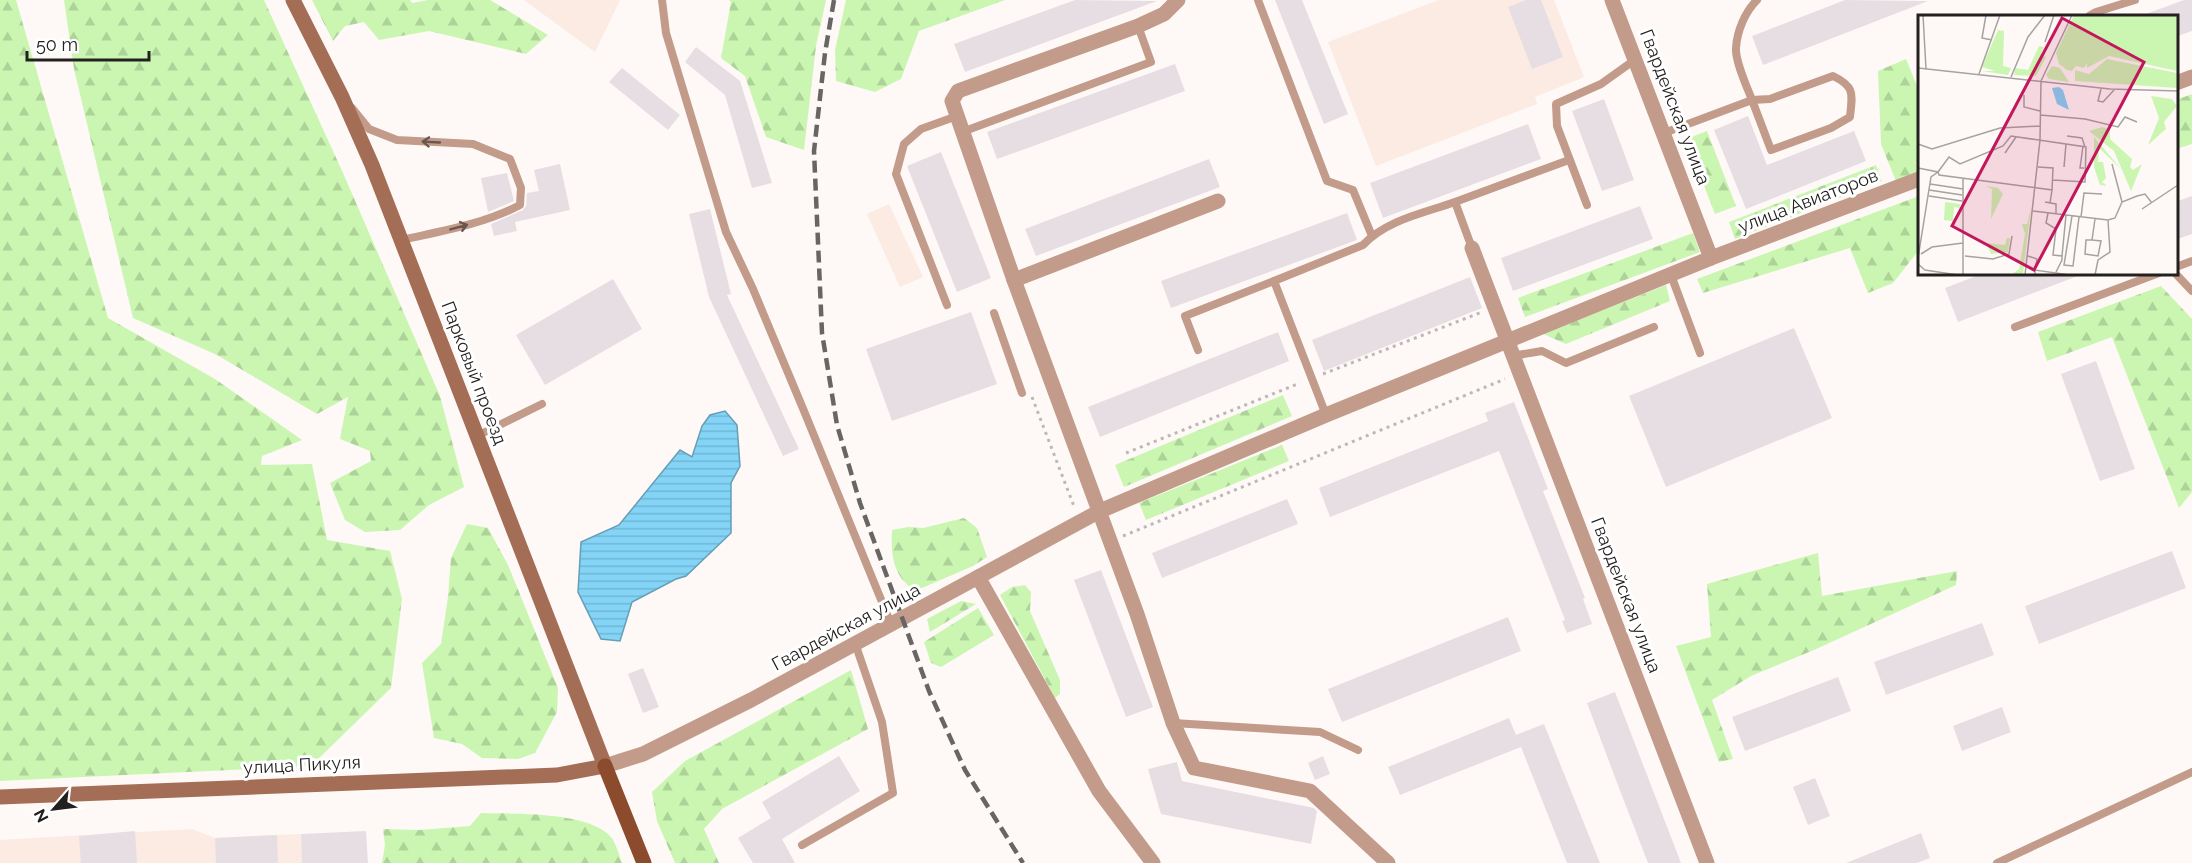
<svg xmlns="http://www.w3.org/2000/svg" width="2192" height="863" viewBox="0 0 2192 863" font-family="Raleway,sans-serif">
  <defs>
    <pattern id="forest-firs" width="22" height="20" patternUnits="userSpaceOnUse" patternTransform="scale(1.5)"><rect width="22" height="20" fill="#caf6b2"/><path d="M5 1l3.5 6h-7zM16 11l3.5 6h-7z" fill="#add399"/></pattern>
    <pattern id="water-rules" width="6" height="5" patternUnits="userSpaceOnUse" patternTransform="scale(1.5)"><rect width="6" height="5" fill="#83d4f7"/><path d="M0 2.5h6" fill="none" stroke="#71b6d3"/></pattern>
  </defs>
  <rect width="100%" height="100%" fill="#fef9f6"/>
  <g fill="#fbebe2">
    <polygon points="524,0 620,0 595,52"/>
    <polygon points="1439,0 1554,0 1584,77 1535,97 1537,104 1376,166 1328,42"/>
    <polygon points="889,204 923,277 900,287 867,214"/>
    <polygon points="192,829 215,838 301,834 302,863 0,863 0,840"/>
  </g>
  <g fill="url(#forest-firs)">
    <polygon points="0,0 16,0 108,318 215,379 302,440 262,456 261,465 312,464 327,540 390,551 402,599 391,688 311,766 0,781"/>
    <polygon points="64,0 264,0 343,173 440,396 464,487 429,505 400,530 365,532 345,520 330,483 371,461 370,451 340,439 348,397 317,414 217,355 133,318 74,69"/>
    <polygon points="312,0 410,0 412,3 428,0 490,0 548,35 526,54 429,31 379,40 364,22 345,26 333,41"/>
    <polygon points="729,0 826,0 816,46 804,150 766,137 745,76 721,58 731,2"/>
    <polygon points="846,0 1005,0 919,31 901,79 875,92 836,81 835,50"/>
    <polygon points="1906,59 1919,91 1919,172 1896,181 1881,144 1878,71"/>
    <polygon points="2192,94 2192,144 2176,149 2176,100"/>
    <polygon points="1707,131 1736,206 1715,214 1686,139"/>
    <polygon points="1876,165 1882,181 1735,239 1729,222"/>
    <polygon points="1919,196 1919,250 1893,283 1868,293 1850,248 1703,293 1697,279"/>
    <polygon points="1693,233 1700,252 1525,317 1518,298"/>
    <polygon points="1666,285 1670,301 1566,344 1543,334"/>
    <polygon points="2161,286 2192,319 2192,492 2179,508 2112,337 2047,361 2038,332"/>
    <polygon points="1283,395 1292,416 1124,487 1115,465"/>
    <polygon points="1282,445 1289,461 1146,520 1139,503"/>
    <path d="M 964,518 L 977,528 L 987,557 L 973,566 L 915,591 C 892,575 891,555 892,530 L 908,527 L 923,528 Z"/>
    <polygon points="467,524 488,528 508,565 558,688 557,712 535,753 518,759 482,758 462,744 434,738 422,663 441,644 448,597 451,558"/>
    <polygon points="1818,553 1822,596 1957,571 1956,585 1814,650 1751,676 1712,700 1733,759 1719,762 1676,646 1711,637 1707,584"/>
    <polygon points="1025,585 1031,592 1030,611 1060,680 1060,694 1055,698 1000,595 1012,587"/>
    <polygon points="961,601 976,604 930,632 927,619"/>
    <polygon points="978,608 994,635 941,667 931,663 924,642"/>
    <polygon points="851,670 868,729 722,809 704,829 719,863 675,863 657,821 652,792 685,761"/>
    <path d="M 481,813 C 514,814 589,811 611,837 C 616,843 619,855 622,863 L 382,863 L 385,845 L 383,829 L 419,830 L 470,826 Z"/>
  </g>
  <polygon fill="url(#water-rules)" stroke="#669eb6" stroke-width="1.5" points="725,411 737,425 740,466 731,483 731,533 686,576 676,579 632,602 620,641 601,639 578,592 581,542 619,525 680,450 692,457 702,426 710,415"/>
  <g fill="#e7dee4">
    <polygon points="1075,0 1157,1 965,72 954,44"/>
    <polygon points="1275,0 1302,0 1348,114 1324,124"/>
    <polygon points="1526,0 1541,0 1563,57 1532,69 1508,7"/>
    <polygon points="1845,0 1928,1 1763,65 1752,36"/>
    <polygon points="2184,0 2192,0 2192,31 2175,37 2175,16 2143,16 2143,15"/>
    <polygon points="696,47 740,81 772,183 752,188 725,95 685,62"/>
    <polygon points="1175,64 1185,91 997,159 987,132"/>
    <polygon points="622,68 680,115 668,130 609,82"/>
    <polygon points="1604,99 1634,180 1602,191 1572,111"/>
    <polygon points="1748,116 1767,165 1854,131 1866,161 1746,209 1714,130"/>
    <polygon points="1528,124 1541,159 1383,218 1370,183"/>
    <polygon points="941,152 991,278 957,292 907,166"/>
    <polygon points="1209,159 1220,187 1036,256 1025,229"/>
    <polygon points="560,164 570,210 515,222 517,231 494,236 491,224 523,210 526,206 527,193 539,191 534,170"/>
    <polygon points="507,173 514,201 488,212 481,178"/>
    <polygon points="2192,196 2192,234 2175,240 2175,202"/>
    <polygon points="1640,206 1653,239 1513,291 1501,258"/>
    <polygon points="710,209 731,294 727,295 799,449 783,456 709,297 689,214"/>
    <polygon points="1347,213 1357,240 1171,308 1161,281"/>
    <polygon points="1984,273 2083,273 2083,274 1958,322 1945,288"/>
    <polygon points="1470,277 1482,308 1324,371 1312,340"/>
    <polygon points="613,279 642,329 545,385 516,335"/>
    <polygon points="971,312 997,384 892,421 866,349"/>
    <polygon points="1794,328 1832,418 1666,487 1629,396"/>
    <polygon points="1278,332 1289,361 1100,437 1088,407"/>
    <polygon points="2096,361 2135,469 2100,481 2061,374"/>
    <polygon points="1514,402 1548,489 1543,491 1585,598 1583,599 1592,624 1567,633 1562,621 1565,620 1499,451 1330,517 1319,488 1488,421 1485,413"/>
    <polygon points="1287,499 1298,524 1162,578 1152,553"/>
    <polygon points="2172,551 2186,588 2039,644 2025,606"/>
    <polygon points="1101,570 1153,707 1126,717 1074,580"/>
    <polygon points="1508,617 1521,651 1342,722 1328,689"/>
    <polygon points="1982,623 1994,655 1886,695 1874,662"/>
    <polygon points="643,668 659,707 643,713 628,674"/>
    <polygon points="1838,677 1851,711 1745,751 1732,717"/>
    <polygon points="1615,692 1681,863 1648,863 1619,788 1587,703"/>
    <polygon points="2002,707 2011,732 1962,751 1953,726"/>
    <polygon points="1509,718 1516,735 1544,724 1600,863 1567,863 1521,747 1400,795 1388,767"/>
    <polygon points="839,756 860,791 782,839 795,863 753,863 738,838 771,818 762,802"/>
    <polygon points="1323,756 1330,774 1315,780 1308,763"/>
    <polygon points="1177,762 1182,781 1314,808 1317,811 1311,844 1161,814 1148,769"/>
    <polygon points="1815,778 1830,816 1808,825 1793,787"/>
    <polygon points="135,831 137,863 81,863 79,836"/>
    <polygon points="366,831 368,863 302,863 301,834"/>
    <polygon points="1921,833 1930,858 1917,863 1846,863"/>
    <polygon points="277,835 278,863 216,863 215,838"/>
  </g>
  <g fill="none" stroke-linecap="round" stroke-linejoin="round">
    <g stroke="#bcb8b5" stroke-width="3" stroke-dasharray="3 4.5" stroke-linecap="butt">
      <polyline points="1323,374 1482,312"/>
      <polyline points="1032,397 1075,509"/>
      <polyline points="1126,453 1300,383"/>
      <polyline points="1123,536 1505,379"/>
    </g>
    <g stroke="#c29b8a" stroke-width="8">
      <polyline points="662,0 666,33 726,232 753,289 804,411 891,624"/>
      <polyline points="1258,0 1327,181 1353,190 1372,236"/>
      <polyline points="2089,16 2096,12 2135,0"/>
      <path d="M 1833,76 C 1856,87 1852,95 1850,117 L 1831,128 L 1771,150 L 1752,100 L 1770,99 Z"/>
      <path d="M 352,108 L 369,129 L 397,140 L 473,144 L 510,159 L 521,188 L 520,205 C 484,224 442,231 402,240"/>
      <polyline points="962,132 1151,62 1138,26"/>
      <path d="M 1664,133 L 1752,100 C 1747,87 1735,61 1736,48 C 1737,31 1745,12 1757,0"/>
      <polyline points="1587,205 1557,126 1556,104 1601,84 1636,59"/>
      <polyline points="1472,248 1455,202 1569,160"/>
      <polyline points="2176,267 2192,261"/>
      <polyline points="2175,273 2192,291"/>
      <polyline points="1671,275 1700,353"/>
      <polyline points="947,305 896,174 904,144 921,129 957,116"/>
      <polyline points="994,313 1022,393"/>
      <polyline points="2015,327 2159,273"/>
      <polyline points="1198,350 1185,316 1274,281"/>
      <polyline points="1512,356 1542,351 1566,363 1654,327"/>
      <path d="M 1326,415 L 1274,281 L 1363,245 C 1386,220 1424,213 1455,202"/>
      <polyline points="477,436 542,404"/>
      <polyline points="1173,723 1320,732 1358,750"/>
      <polyline points="802,845 893,793 882,722 855,643"/>
      <polyline points="1997,863 2192,772"/>
    </g>
    <g stroke="#c29b8a" stroke-width="15">
      <polyline points="1178,0 1164,14 1138,26 958,91 952,101 1014,280 1137,614 1173,723 1194,768 1310,791 1388,863"/>
      <polyline points="1612,0 1711,258"/>
      <polyline points="2176,83 2192,77"/>
      <polyline points="1472,248 1707,863"/>
      <polyline points="1014,280 1218,201"/>
      <polyline points="978,577 1099,791 1153,863"/>
      <polyline points="605,766 643,754 751,700 1100,511 1326,415 1711,258 1919,179"/>
    </g>
    <polyline stroke="#a46d55" stroke-width="15" points="0,797 557,775 605,766 372,165 342,97 293,0"/>
    <polyline stroke="#8d4b2d" stroke-width="15" points="605,766 644,863"/>
    <polyline stroke="#696564" stroke-width="4.5" stroke-dasharray="12 6" stroke-linecap="butt" points="834,0 825,53 814,151 822,333 837,425 860,503 929,691 965,770 1023,863"/>
  </g>
  <defs><path id="oneway-shaft" d="M-6 0H5M1.5-3L5.5 0L1.5 3" fill="none" stroke-width="1.6" stroke-linecap="round" stroke-linejoin="round" transform="scale(1.5)"/></defs>
  <g stroke="#6b574f">
    <use href="#oneway-shaft" transform="translate(431 142) rotate(-177)"/>
    <use href="#oneway-shaft" transform="translate(459 227) rotate(-15)"/>
  </g>
  <g text-anchor="middle" stroke-width="6" stroke-linejoin="round" paint-order="stroke">
    <g font-size="18" fill="#23201f" stroke="#fff">
      <text transform="translate(1675 107) rotate(69)" y="6">Гвардейская улица</text>
      <text transform="translate(1808 201) rotate(-21)" y="6">улица Авиаторов</text>
      <text transform="translate(474 373) rotate(69)" y="6">Парковый проезд</text>
      <text transform="translate(1626 595) rotate(69)" y="6">Гвардейская улица</text>
      <text transform="translate(846 627) rotate(-28)" y="6">Гвардейская улица</text>
      <text transform="translate(302 765) rotate(-3)" y="6">улица Пикуля</text>
    </g>
  </g>
  <g transform="translate(1918 15)">
    <rect width="260" height="260" fill="#fef9f6"/>
    <path d="M 156,0 L 259,0 L 259,56 L 191,41 L 169,53 L 169,48 L 166,53 L 158,51 L 154,56 L 149,55 L 141,49 L 138,38 ZM 80,15 L 86,16 L 85,51 L 93,53 L 90,60 L 64,56 L 77,56 L 64,52 ZM 121,31 L 126,32 L 123,38 L 128,42 L 118,61 L 96,60 L 97,53 L 110,55 ZM 189,44 L 259,58 L 259,73 L 157,66 L 157,55 L 171,59 ZM 134,51 L 142,53 L 151,67 L 131,64 L 128,60 ZM 233,81 L 254,84 L 259,91 L 246,107 L 248,114 L 230,130 L 241,103 ZM 184,112 L 192,115 L 192,124 L 214,144 L 212,152 L 215,155 L 224,149 L 213,176 L 196,136 L 171,116 ZM 176,122 L 203,154 L 181,133 L 180,147 L 185,147 L 188,163 L 184,167 L 189,171 L 182,170 L 176,152 ZM 67,171 L 80,173 L 85,179 L 73,204 L 74,174 ZM 27,187 L 42,189 L 42,193 L 36,192 L 35,206 L 26,205 ZM 113,193 L 105,259 L 93,260 L 101,254 L 107,219 L 104,209 L 109,209 ZM 89,223 L 92,223 L 90,237 L 73,239 L 68,228 L 87,230 Z" fill="#caf6b2"/>
    <path d="M 141,72 L 145,75 L 151,95 L 139,89 L 134,73 Z" fill="#83d4f7"/>
    <path fill="none" stroke="#a6a2a0" stroke-width="1.5" d="M 5,0 L 8,54M 68,0 L 64,23 L 74,25M 127,27 L 136,0M 0,53 L 192,74 L 260,76M 61,59 L 82,0M 93,62 L 110,22 L 127,0M 123,66 L 154,0M 183,74 L 180,86 L 185,87 L 196,75M 106,80 L 106,92 L 122,96M 122,100 L 167,104 L 200,112 L 207,102 L 219,107M 149,121 L 164,123 L 167,132M 0,129 L 14,134 L 82,113 L 122,111M 165,131 L 162,153 L 166,153M 87,138 L 98,122M 194,149 L 204,187M 120,152 L 135,153 L 134,175M 146,152 L 148,129M 0,153 L 20,157 L 13,162 L 0,243M 12,169 L 45,174M 11,175 L 44,180M 11,181 L 44,186M 127,187 L 138,189 L 138,199M 132,188 L 134,175 L 21,160 L 20,157 L 31,142 L 42,149 L 85,131 L 93,121 L 168,132 L 167,167 L 135,165M 224,194 L 260,170M 115,196 L 190,205 L 197,203 L 204,187 L 219,181 L 227,179 L 234,188M 130,198 L 128,208 L 138,214 L 135,240 L 144,241 L 144,245 L 138,257M 154,201 L 146,250 L 155,251 L 161,202M 163,202 L 166,178 L 184,179M 174,225 L 183,226 L 180,241 L 167,239 L 168,225 L 174,225 L 177,204M 3,239 L 14,232 L 45,228M 47,241 L 75,244 L 91,239 L 94,221M 110,241 L 119,244 L 117,255M 144,241 L 148,200M 0,249 L 7,255 L 40,260M 45,260 L 45,164M 107,260 L 122,125 L 123,66M 117,260 L 117,255 L 152,260M 177,260 L 180,245 L 192,237 L 190,205"/>
    <path fill="#c2185b" fill-opacity="0.15" stroke="#c2185b" stroke-width="3" d="M 144,3 L 226,47 L 116,255 L 34,211 Z"/>
    <rect width="260" height="260" fill="none" stroke="#23201f" stroke-width="3"/>
  </g>
  <g transform="translate(54 809) rotate(242)" stroke="#ffffff" stroke-width="4.5" paint-order="stroke">
  <path d="M0-4.5L10 22L0 15L-10 22Z" fill="#23201f"/>
  <text y="-9" font-size="16" font-weight="bold" text-anchor="middle" fill="#23201f">N</text>
  </g>
  <path d="M27 51v9h122v-9" fill="none" stroke="#23201f" stroke-width="3"/>
  <text x="36" y="51" font-size="18" fill="#23201f" stroke="#ffffff" stroke-width="4.5" paint-order="stroke">50 m</text>
</svg>
